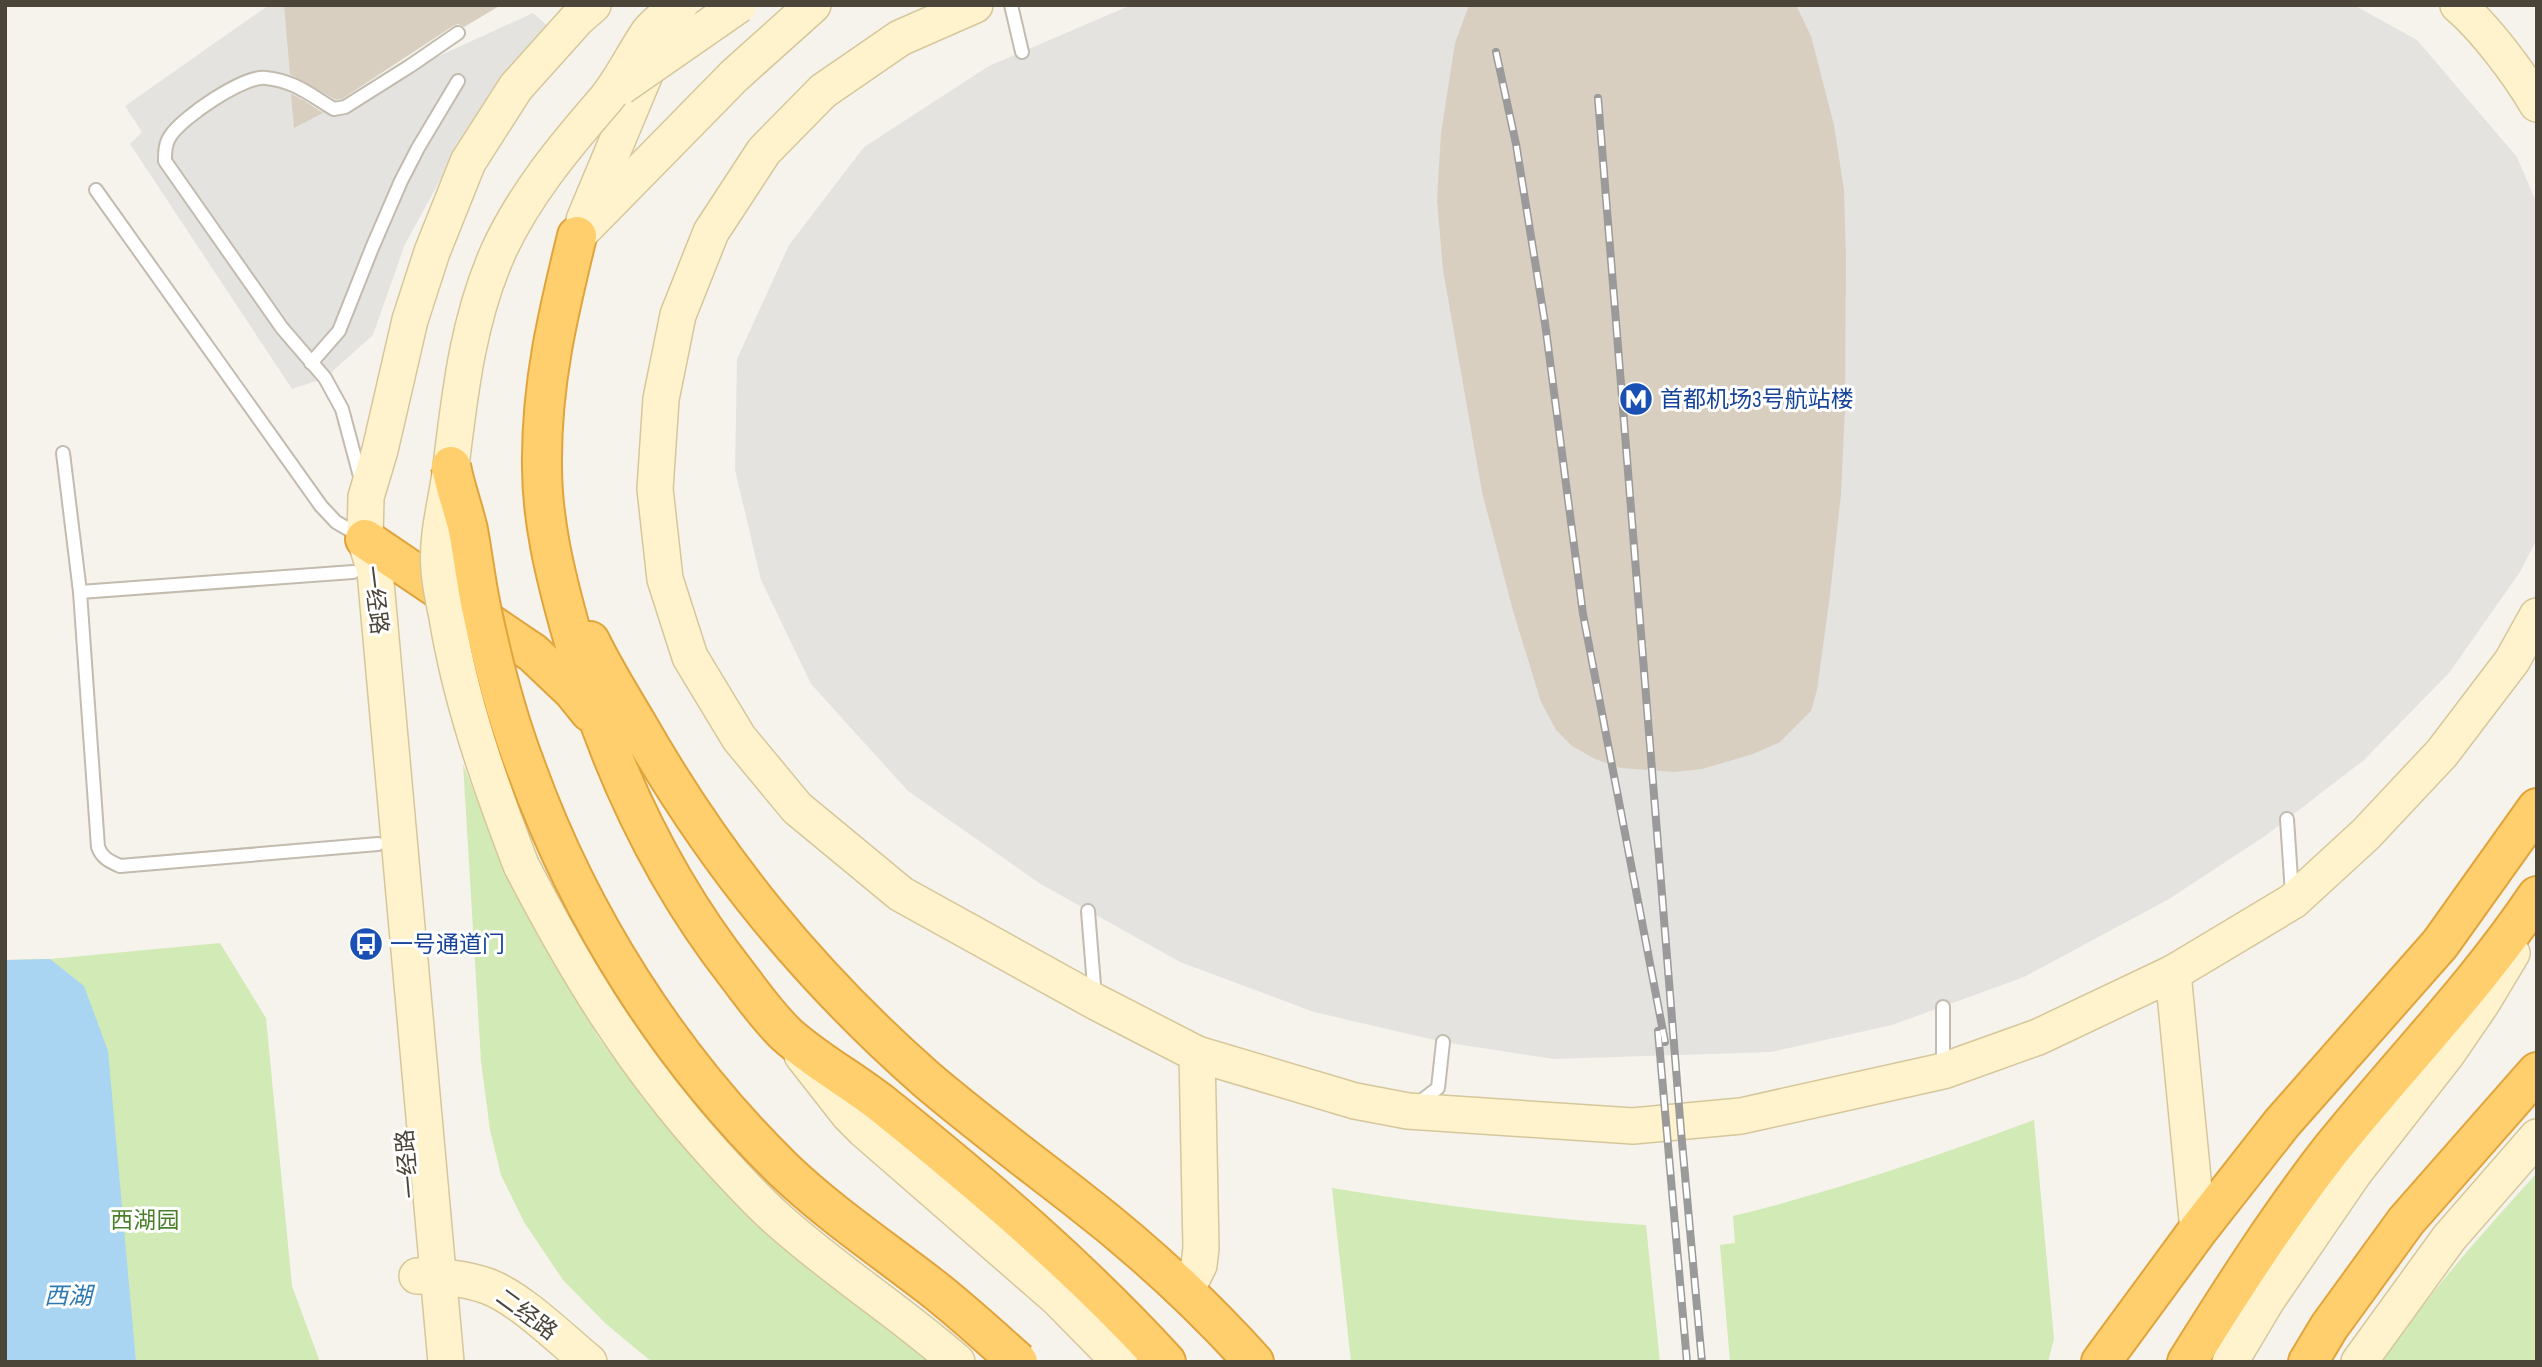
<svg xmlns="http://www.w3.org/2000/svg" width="2542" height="1367" viewBox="0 0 2542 1367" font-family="'Sofia Sans Condensed','Noto Sans SC',sans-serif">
  <rect width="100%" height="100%" fill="#f6f3ec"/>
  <g fill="#d2eab5">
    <polygon points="463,764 505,871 598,1037 644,1100 694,1153 931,1362 652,1362 606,1324 563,1280 524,1222 501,1175 490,1130 481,1061"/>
    <polygon points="220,943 266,1018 292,1286 320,1362 5,1362 5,960 50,959"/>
    <path d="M 2034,1120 L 2054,1339 L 2048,1362 L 1730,1362 L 1720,1245 L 1735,1243 L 1733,1216 C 1836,1191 1934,1157 2034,1120 Z"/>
    <path d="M 2537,1173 L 2537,1362 L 2382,1362 C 2428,1294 2482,1233 2537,1173 Z"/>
    <path d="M 1332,1188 C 1437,1205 1540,1219 1646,1225 L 1660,1362 L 1351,1362 Z"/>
  </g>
  <g fill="#e5e3e0">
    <polygon points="269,5 301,5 299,114 312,114 533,13 549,27 464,137 405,244 373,335 325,378 292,389 130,144 142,132 125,106"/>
    <polygon points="1131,5 2354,5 2417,40 2517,157 2537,204 2537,539 2520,572 2449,673 2364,760 2265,836 2169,899 2024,977 1892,1025 1771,1052 1554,1059 1443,1042 1314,1012 1180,962 1039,883 908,791 811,684 761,580 735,470 737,359 789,245 864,147 989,66"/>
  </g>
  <polygon fill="#a9d4f2" points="50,959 84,986 108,1051 136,1362 5,1362 5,960"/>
  <g fill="#d8cfc1">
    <polygon points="284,5 501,5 464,27 458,24 453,26 342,99 336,100 290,74"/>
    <polygon points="1469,5 1796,5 1811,36 1834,125 1844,190 1846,258 1845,407 1841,494 1830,595 1817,690 1811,711 1780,742 1753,754 1702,769 1675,772 1621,768 1595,759 1572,746 1556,730 1541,702 1513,611 1482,492 1443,270 1437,200 1441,133 1455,43"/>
    <polygon points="291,94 305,101 323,113 294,128"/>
  </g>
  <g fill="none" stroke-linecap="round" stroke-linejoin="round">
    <g stroke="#c2bbae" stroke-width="16">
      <g id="lane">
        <polyline points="1011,5 1022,52"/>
        <polyline points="96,190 321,506 336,522 362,537"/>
        <polyline points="311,363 339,331 372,248 401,181 418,148 458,81"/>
        <path d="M 63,453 L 80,592 L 98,847 C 102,858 109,861 120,866 L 378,844"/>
        <path d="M 361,480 L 342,409 L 325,378 L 282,328 L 165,161 C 165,152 165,143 171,135 C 183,117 244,75 266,78 C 295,81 310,95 334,109 L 345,107 L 410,66 L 458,33"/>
        <polyline points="80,592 353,572"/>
        <polyline points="2287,819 2292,894"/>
        <polyline points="1088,911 1095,998"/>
        <polyline points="1943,1007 1943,1068"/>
        <polyline points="1417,1104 1438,1088 1443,1042"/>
      </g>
    </g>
    <g stroke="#d6c79b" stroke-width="38">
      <g id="secondary">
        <polyline points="975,5 900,38 823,91 764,151 711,232 678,315 661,399 655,489 665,579 690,657 739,738 797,808 901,894 1096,1002 1197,1054 1355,1101 1408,1111 1633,1126 1741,1116 1943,1071 2038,1037 2173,973 2293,901 2366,834 2442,753 2512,661 2537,616"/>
        <path d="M 2458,5 C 2485,28 2519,73 2537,104"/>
        <polyline points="584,220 653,55"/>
        <polyline points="577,236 734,76 813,5"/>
        <path d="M 521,865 C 577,973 633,1065 715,1155 C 734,1176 753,1197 774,1216 C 832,1269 898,1310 957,1362"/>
        <polyline points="2173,973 2198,1230"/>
        <polyline points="802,1055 849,1115 864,1130 1057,1298 1120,1362"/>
        <path d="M 417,1276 C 441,1276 464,1278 487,1286 C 520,1298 561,1339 589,1362"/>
        <polyline points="1186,1291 1199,1265 1201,1248 1197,1054"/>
        <polyline points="446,1362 375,571 365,539 366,497 380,450 410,320 432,252 468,162 516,87 577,19 593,5"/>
        <polyline points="2230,1362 2267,1300 2354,1173 2447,1054 2482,1003 2512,953"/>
        <polyline points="2359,1362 2449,1238 2537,1137"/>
      </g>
    </g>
    <g stroke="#e0a43c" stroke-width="42">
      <g id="highway">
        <path d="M 577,236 C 558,314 541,384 542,466 C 542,521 555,574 570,628 C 604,755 657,873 739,977 C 754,997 769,1018 787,1035 C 817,1062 855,1082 887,1108 C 985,1187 1081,1269 1166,1362"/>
        <polyline points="365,539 533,653 573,691 590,712"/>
        <path d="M 590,641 C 604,670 621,697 637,724 C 715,861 807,974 926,1079 C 974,1120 1025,1158 1075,1197 C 1140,1247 1199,1301 1254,1362"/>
        <polyline points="2101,1362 2198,1230 2282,1123 2440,944 2537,808"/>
        <path d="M 2187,1362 C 2232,1290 2278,1218 2330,1151 C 2398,1066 2476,987 2537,896"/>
        <polyline points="2308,1362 2329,1327 2406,1221 2537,1072"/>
      </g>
    </g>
    <use href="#lane" stroke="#fff" stroke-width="12"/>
    <use href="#secondary" stroke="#fff3cd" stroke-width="35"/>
    <use href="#highway" stroke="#ffcf6e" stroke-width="38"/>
    <g stroke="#9a9a9a" stroke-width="8">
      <g id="rail">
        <polyline points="1496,52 1516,144 1545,323 1583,614 1665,1042"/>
        <polyline points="1598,98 1681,1131 1702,1362"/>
        <polyline points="1658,1031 1687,1362"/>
      </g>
    </g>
    <use href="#rail" stroke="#fff" stroke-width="5" stroke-dasharray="16" stroke-linecap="butt"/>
    <g stroke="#d6c79b" stroke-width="38" stroke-linecap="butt">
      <g id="secondary-bridge">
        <polyline points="621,87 739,5"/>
        <path d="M 521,865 C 490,784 461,703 447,617 C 444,602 440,586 439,570 C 436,534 447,501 451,466 C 460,392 468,319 499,250 C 525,194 565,146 605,100 C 622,79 633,55 648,33 C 656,22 669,14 680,5"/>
      </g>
    </g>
    <g stroke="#e0a43c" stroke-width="42" stroke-linecap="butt">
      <path id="highway-bridge" d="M 451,466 C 455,488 463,508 468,530 C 473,557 476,585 482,612 C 493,664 506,715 525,765 C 579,916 669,1058 784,1170 C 829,1213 881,1248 930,1286 C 961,1310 989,1336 1018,1362"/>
    </g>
    <use href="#secondary-bridge" stroke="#fff3cd" stroke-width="35"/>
    <use href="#highway-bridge" stroke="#ffcf6e" stroke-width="38"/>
  </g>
  <defs>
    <g id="metro-disc" transform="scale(1.75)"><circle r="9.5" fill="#1a4fb4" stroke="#fff"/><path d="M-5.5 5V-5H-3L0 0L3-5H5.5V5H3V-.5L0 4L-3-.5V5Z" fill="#fff"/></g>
    <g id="bus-disc" transform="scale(1.75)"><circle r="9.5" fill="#1a4fb4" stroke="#fff"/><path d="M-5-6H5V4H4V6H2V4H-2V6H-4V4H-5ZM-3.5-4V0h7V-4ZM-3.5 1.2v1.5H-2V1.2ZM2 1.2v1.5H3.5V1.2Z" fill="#fff"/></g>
  </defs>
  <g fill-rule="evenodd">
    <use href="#metro-disc" x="1636" y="399"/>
    <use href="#bus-disc" x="366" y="944"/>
  </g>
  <g text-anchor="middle" stroke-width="6" stroke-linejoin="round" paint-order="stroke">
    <g font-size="23" fill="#164399" stroke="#fff" text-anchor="start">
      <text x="1660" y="407">首都机场3号航站楼</text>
      <text x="390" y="952">一号通道门</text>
    </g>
    <g font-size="23" fill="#4b4439" stroke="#fff">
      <text transform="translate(376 600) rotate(83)" y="8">一经路</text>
      <text transform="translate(407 1164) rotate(-95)" y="8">一经路</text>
      <text transform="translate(527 1314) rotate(36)" y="8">二经路</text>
    </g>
    <g font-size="23" fill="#4a7f2a" stroke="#fff">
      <text x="145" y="1228">西湖园</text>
    </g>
    <g font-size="24" font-style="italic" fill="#2e7ab2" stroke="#fff">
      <text x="68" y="1304">西湖</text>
    </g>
  </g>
  <rect width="2542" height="1367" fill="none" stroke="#4b4439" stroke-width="14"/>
</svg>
